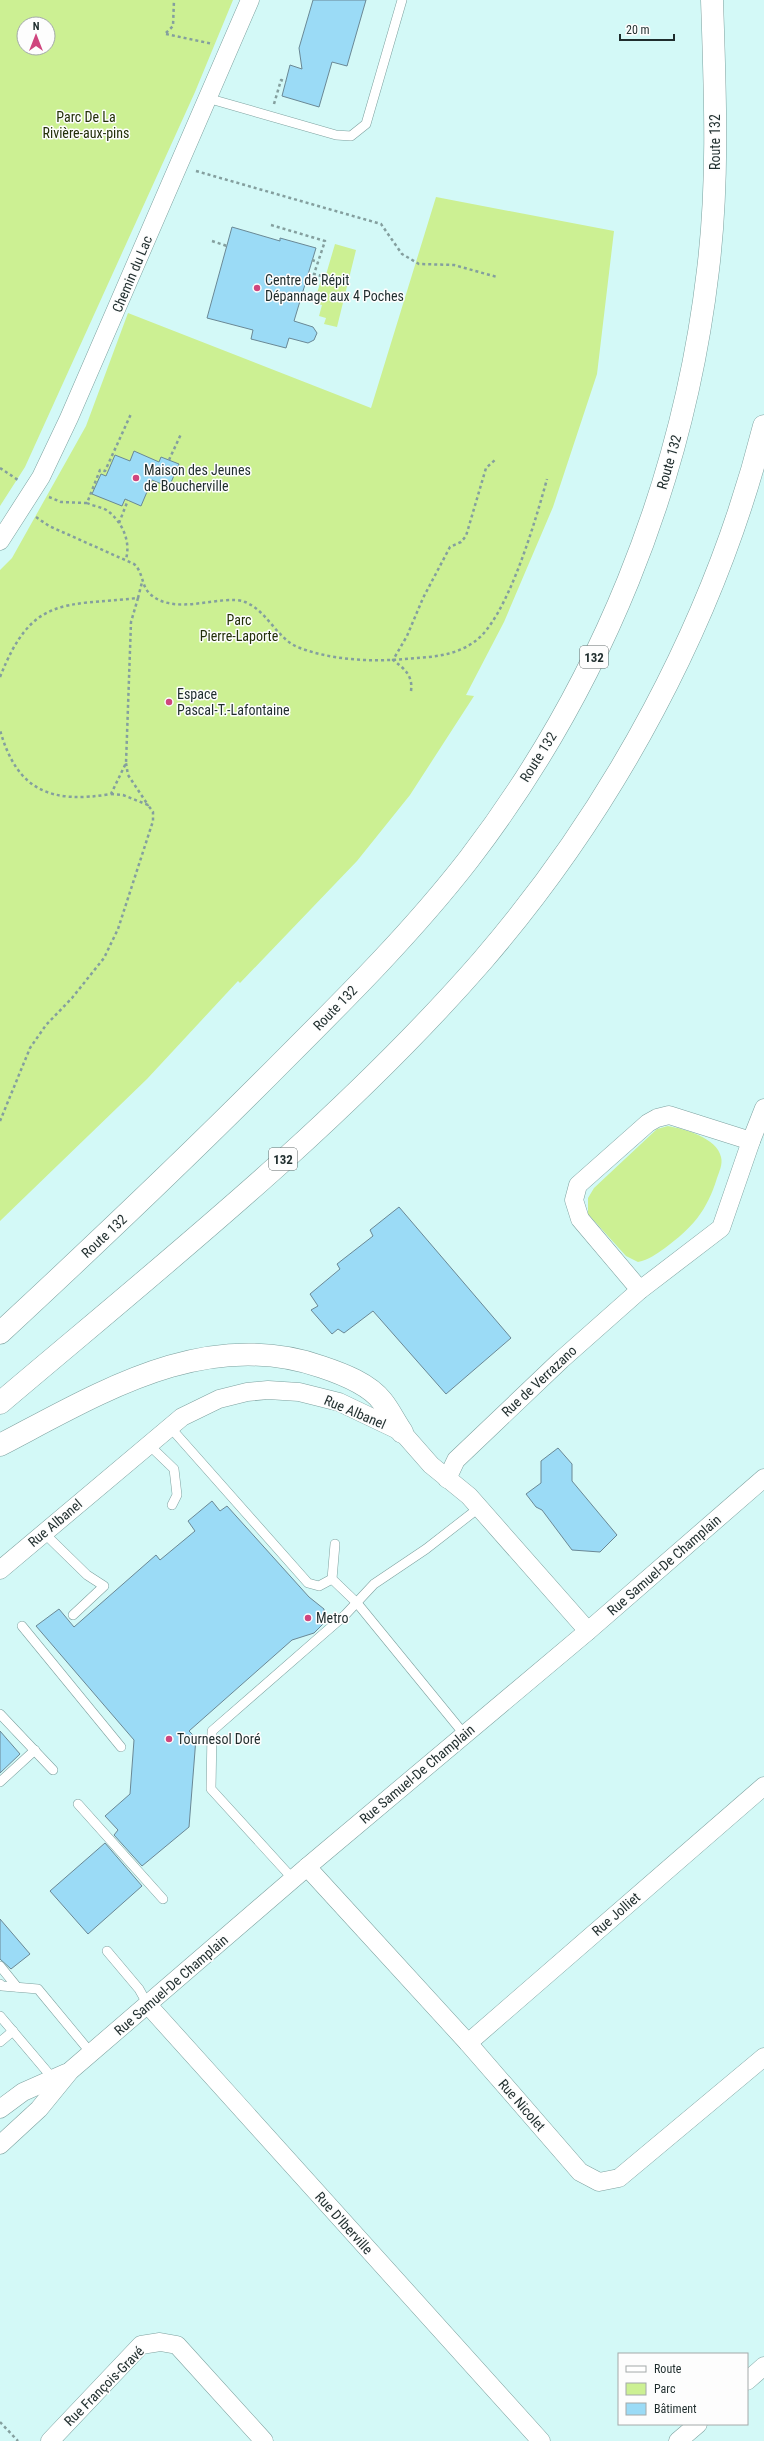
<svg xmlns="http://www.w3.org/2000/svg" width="764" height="2441" viewBox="0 0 764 2441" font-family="'Roboto Condensed',sans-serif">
  <rect width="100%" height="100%" fill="#d3f9f7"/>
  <g fill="#ccf093" fill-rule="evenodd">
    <path d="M 0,0 L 233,0 L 195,92 L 25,467 L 0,506 ZM 24,24 L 48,24 L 48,48 L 24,48 Z"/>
    <polygon points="436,197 614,231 597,374 553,507 504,622 466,695 474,696 410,795 357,861 240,983 238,981 147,1079 0,1221 0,570 12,558 86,426 128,313 371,408"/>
    <polygon points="335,244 356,250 337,327 324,324 326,318 319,316 322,305 314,303 322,277 325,278"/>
    <path d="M 668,1126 C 685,1129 717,1138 721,1157 C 723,1164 719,1172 717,1178 C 707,1211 692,1228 665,1248 C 656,1254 649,1260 638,1262 L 626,1256 L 588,1214 L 588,1198 L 594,1188 L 657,1129 Z"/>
  </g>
  <g fill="#9bdbf6" stroke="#6a8895">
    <polygon points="313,0 366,0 347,66 332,62 319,107 282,96 290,65 302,69 299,48"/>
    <polygon points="232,227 280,241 280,238 316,248 294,321 313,327 317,333 314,340 308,343 289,338 286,348 251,339 253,330 207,318"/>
    <polygon points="134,451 159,462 161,457 179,464 169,487 152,480 141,506 125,499 122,506 92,494 101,474 106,476 115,455 130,461"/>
    <polygon points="399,1207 511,1338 446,1394 373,1311 344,1333 338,1329 332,1334 311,1310 318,1306 310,1294 340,1269 337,1264 373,1236 370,1230"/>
    <polygon points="558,1448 572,1464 572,1481 617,1535 600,1552 572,1550 542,1510 536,1507 526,1494 541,1483 541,1461"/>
    <polygon points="212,1501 220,1511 227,1506 309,1597 324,1609 324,1623 314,1633 292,1640 189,1731 196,1738 189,1827 142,1866 114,1835 118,1830 105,1816 130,1794 134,1740 36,1626 59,1609 74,1627 156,1555 160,1560 195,1531 188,1521"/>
    <polygon points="0,1731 20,1754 0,1773"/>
    <polygon points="105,1843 142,1886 88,1934 50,1891"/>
    <polygon points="0,1919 30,1954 11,1969 0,1959"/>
  </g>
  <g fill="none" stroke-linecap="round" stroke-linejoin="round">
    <g stroke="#7da19f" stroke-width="10">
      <g id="lane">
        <polyline points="207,98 336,135 351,136 366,124 402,0"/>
        <polyline points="169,1426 308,1583 319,1586 332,1579"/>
        <polyline points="148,1444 174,1469 177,1495 172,1505"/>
        <polyline points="44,1533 87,1575 104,1586 73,1615"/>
        <polyline points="335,1544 332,1579 357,1603 464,1734"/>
        <polyline points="22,1626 121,1747"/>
        <polyline points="0,1714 53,1770"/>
        <polyline points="0,1782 35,1750"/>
        <polyline points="78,1804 163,1899"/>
        <polyline points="293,1879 211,1789 212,1731 345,1615 374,1584 426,1549 480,1507"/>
        <polyline points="107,1951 139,1989 148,2005"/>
        <polyline points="0,1966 17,1987"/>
        <polyline points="0,1984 2,1986 38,1989 91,2053"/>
        <polyline points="0,2016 55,2081"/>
        <polyline points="0,2042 13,2031"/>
      </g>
    </g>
    <g stroke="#7da19f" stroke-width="19">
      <g id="street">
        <polyline points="0,541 41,477 69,418 250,0"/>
        <polyline points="640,1290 580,1219 574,1200 578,1185 648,1123 657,1118 669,1115 751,1141"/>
        <polyline points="447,1479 456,1460 561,1360 640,1290 721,1228 751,1141 764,1108"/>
        <polyline points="0,1570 182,1417 219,1399 247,1392 268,1390 299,1392 339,1402 402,1432 431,1465 469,1496 588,1631"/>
        <polyline points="307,1867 468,2043 580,2172 599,2182 619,2178 764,2057"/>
        <polyline points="148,2005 541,2441"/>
        <polyline points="468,2043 764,1786"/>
        <polyline points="0,2109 23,2092 66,2073"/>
        <polyline points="0,2145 39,2109 70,2071 307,1867 588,1631 764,1478"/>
        <polyline points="747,2381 764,2366"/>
        <polyline points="50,2441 141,2345 160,2342 177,2345 264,2441"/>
        <polyline points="678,2441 698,2424"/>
      </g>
    </g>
    <g stroke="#7da19f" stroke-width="23">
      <g id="highway">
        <path d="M 0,1333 C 97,1243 193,1152 286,1058 C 350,994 414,930 469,859 C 600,688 683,484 708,270 C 719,180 715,90 712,0"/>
        <path d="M 0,1403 C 164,1264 341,1123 482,961 C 613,809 715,621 764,426"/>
        <path d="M 0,1445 C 100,1393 206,1326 322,1367 C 343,1374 369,1384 382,1401 C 390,1411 395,1422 402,1432"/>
      </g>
    </g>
    <g stroke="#849f9e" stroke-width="2.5" stroke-dasharray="3 3" stroke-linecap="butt">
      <polyline points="166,33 173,26 174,0"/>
      <polyline points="166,34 213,44"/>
      <polyline points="274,104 281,80 286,82"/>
      <polyline points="196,171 381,224 402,254 419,264 454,265 497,277"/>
      <polyline points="271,225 325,241 314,274 329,278"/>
      <polyline points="212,241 227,246"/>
      <polyline points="312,260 318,262"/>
      <polyline points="169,460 181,434"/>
      <polyline points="0,468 18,480"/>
      <polyline points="49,497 61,502 87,503 100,470 105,471 131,414"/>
      <path d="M 87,503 C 93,506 102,507 108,511 C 122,522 131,541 126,559"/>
      <path d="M 36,517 L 49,526 L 134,564 C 143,572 141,584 149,593 C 174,618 222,593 245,602 C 268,611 277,640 300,648 C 332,660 371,662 405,659 C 429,657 453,657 474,642 C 507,620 536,519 547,479"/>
      <polyline points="119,523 128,500"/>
      <polyline points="138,598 142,582"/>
      <path d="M 0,677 C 32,596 62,606 138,598 L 131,622 L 126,763 L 111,794 C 51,804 17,791 0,730"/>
      <path d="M 411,691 C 413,676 405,669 393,660 L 407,636 L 423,598 L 450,547 L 461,542 L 466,536 L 486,468 L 496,459"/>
      <polyline points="111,794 123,795 148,805 128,775 126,763"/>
      <polyline points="0,1121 30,1048 46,1025 72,998 104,958 118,929 153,821 153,812 148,805"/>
      <polyline points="0,2422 18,2441"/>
    </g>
    <use href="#lane" stroke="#fff" stroke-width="9"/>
    <use href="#street" stroke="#fff" stroke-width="18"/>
    <use href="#highway" stroke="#fff" stroke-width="22"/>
  </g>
  <g fill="#cf457e" stroke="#fdfdfd" stroke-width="1.5">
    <circle cx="257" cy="288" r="4"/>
    <circle cx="136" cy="478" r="4"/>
    <circle cx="169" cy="702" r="4"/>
    <circle cx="308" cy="1618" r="4"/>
    <circle cx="169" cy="1739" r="4"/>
  </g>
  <g text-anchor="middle" stroke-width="3" stroke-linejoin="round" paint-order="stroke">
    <g fill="#fdfdfd" stroke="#626b6b" stroke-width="1">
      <rect x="580" y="646" width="28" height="22" rx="3"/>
      <rect x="269" y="1148" width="28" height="22" rx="3"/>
    </g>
    <g font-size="13" font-weight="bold" fill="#1f2d2d">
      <text x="594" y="662">132</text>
      <text x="283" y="1164">132</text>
    </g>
    <g font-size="14" fill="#233009" stroke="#fdfdfd">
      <text x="86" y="122">Parc De La<tspan x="86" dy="16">Rivière-aux-pins</tspan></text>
      <text x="239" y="625">Parc<tspan x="239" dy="16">Pierre-Laporte</tspan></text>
    </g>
    <g font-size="14" fill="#1f2d2d" stroke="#fdfdfd">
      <text transform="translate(715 142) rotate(-90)" y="5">Route 132</text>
      <text transform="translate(132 274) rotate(-67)" y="5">Chemin du Lac</text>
      <text transform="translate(669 462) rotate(-74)" y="5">Route 132</text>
      <text transform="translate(538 757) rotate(-58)" y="5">Route 132</text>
      <text transform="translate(335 1008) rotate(-46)" y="5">Route 132</text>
      <text transform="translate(104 1236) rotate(-43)" y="5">Route 132</text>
      <text transform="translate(539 1381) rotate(-43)" y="5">Rue de Verrazano</text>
      <text transform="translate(355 1412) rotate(23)" y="5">Rue Albanel</text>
      <text transform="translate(55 1523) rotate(-40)" y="5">Rue Albanel</text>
      <text transform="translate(664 1565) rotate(-41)" y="5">Rue Samuel-De Champlain</text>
      <text transform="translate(417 1774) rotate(-40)" y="5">Rue Samuel-De Champlain</text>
      <text transform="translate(616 1914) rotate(-41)" y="5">Rue Jolliet</text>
      <text transform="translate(171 1985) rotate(-41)" y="5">Rue Samuel-De Champlain</text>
      <text transform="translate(522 2105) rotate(49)" y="5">Rue Nicolet</text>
      <text transform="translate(344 2223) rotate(48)" y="5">Rue D'Iberville</text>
      <text transform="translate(104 2386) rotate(-45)" y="5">Rue François-Gravé</text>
    </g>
    <g font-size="14" fill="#1f2d2d" stroke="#fdfdfd" text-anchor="start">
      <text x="265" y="285">Centre de Répit<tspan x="265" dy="16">Dépannage aux 4 Poches</tspan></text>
      <text x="144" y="475">Maison des Jeunes<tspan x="144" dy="16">de Boucherville</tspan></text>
      <text x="177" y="699">Espace<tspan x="177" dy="16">Pascal-T.-Lafontaine</tspan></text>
      <text x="316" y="1623">Metro</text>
      <text x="177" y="1744">Tournesol Doré</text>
    </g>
  </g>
  <rect x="618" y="2353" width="130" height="72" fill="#fdfdfd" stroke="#a4aaaa"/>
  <rect x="626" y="2366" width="20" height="6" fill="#ffffff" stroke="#a4aaaa"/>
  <text x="654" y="2373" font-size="12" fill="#1f2d2d">Route</text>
  <rect x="626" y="2383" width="20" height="12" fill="#ccf093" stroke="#a4aaaa"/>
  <text x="654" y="2393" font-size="12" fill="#1f2d2d">Parc</text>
  <rect x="626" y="2403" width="20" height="12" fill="#9bdbf6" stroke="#a4aaaa"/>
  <text x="654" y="2413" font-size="12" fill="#1f2d2d">Bâtiment</text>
  <g transform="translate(36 36)"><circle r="19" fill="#fdfdfd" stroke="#a4aaaa"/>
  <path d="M0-3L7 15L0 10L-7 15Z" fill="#cf457e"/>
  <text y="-6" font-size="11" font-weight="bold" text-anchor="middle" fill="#1f2d2d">N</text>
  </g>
  <path d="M620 34v6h54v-6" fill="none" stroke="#1f2d2d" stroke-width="2"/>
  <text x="626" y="34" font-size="12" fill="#1f2d2d" stroke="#fdfdfd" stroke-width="3" paint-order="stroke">20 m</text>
</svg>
